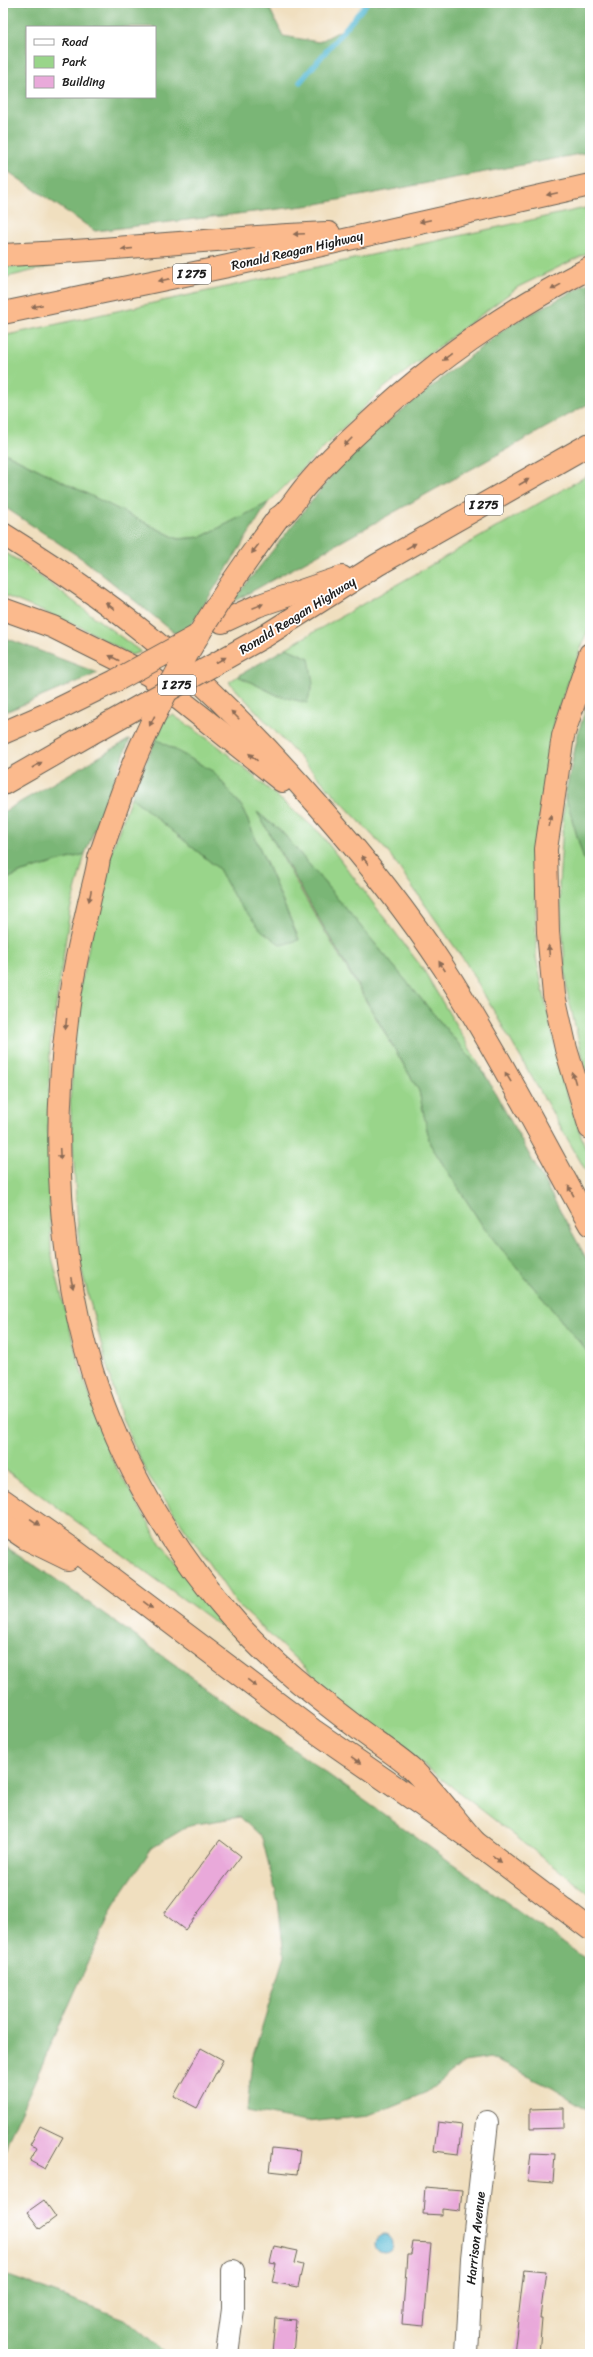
<svg xmlns="http://www.w3.org/2000/svg" width="593" height="2357" viewBox="0 0 593 2357" font-family="Sriracha,sans-serif">
  <rect width="100%" height="100%" fill="#fff"/>
  <filter id="ink" filterUnits="userSpaceOnUse"><feTurbulence type="fractalNoise" baseFrequency=".025" numOctaves="2"/><feDisplacementMap in="SourceGraphic" scale="8" xChannelSelector="R" yChannelSelector="G"/><feConvolveMatrix kernelMatrix="1 2 1 2 8 2 1 2 1" color-interpolation-filters="sRGB"/></filter>
  <filter id="wash" filterUnits="userSpaceOnUse"><feTurbulence type="fractalNoise" baseFrequency=".012" numOctaves="4" result="noise"/><feDisplacementMap in="SourceGraphic" scale="16" xChannelSelector="R" yChannelSelector="G"/><feGaussianBlur stdDeviation="0.9" result="paint"/><feColorMatrix in="noise" values="0 0 0 0 0 0 0 0 0 0 0 0 0 0 0 0 0 1.4 0 .05"/><feComposite in="paint" operator="in"/></filter>
  <g filter="url(#wash)">
    <rect width="100%" height="100%" fill="#f0dfbf"/>
    <g fill="#99d58a" stroke="#5a7853">
      <polygon points="590,207 590,252 518,287 380,391 268,503 201,537 178,539 3,452 3,336"/>
      <polygon points="56,265 3,278 3,267"/>
      <polygon points="590,474 590,624 555,718 535,846 536,957 562,1079 590,1162 590,1178 466,963 388,852 229,682 238,676 279,696 309,658 286,648"/>
      <polygon points="3,552 21,562 141,652 131,655 83,628 3,595"/>
      <polygon points="173,715 218,746 320,833 423,969 487,1078 282,832 258,813 297,884 419,1091 430,1144 484,1228 590,1355 590,1894 336,1697 236,1603 146,1472 119,1411 80,1264 70,1099 80,987 106,867 131,797 219,869 236,900 299,939 242,807 214,772 156,739 164,718"/>
      <polygon points="565,795 584,860 590,865 590,1088 567,992 559,885"/>
      <polygon points="85,854 70,910 50,1047 48,1131 51,1253 79,1365 112,1460 160,1543 241,1641 3,1468 3,881 22,872"/>
    </g>
    <g fill="#7ab676" stroke="#4b6949" fill-rule="evenodd">
      <path d="M 3,3 L 267,3 L 283,36 L 319,42 L 351,25 L 368,3 L 590,3 L 590,152 L 312,205 L 95,231 L 3,168 ZM 27,27 L 155,27 L 155,97 L 27,97 Z"/>
      <polygon points="590,282 590,403 231,603 352,450 507,327"/>
      <polygon points="3,452 178,539 201,537 268,503 190,627 176,634 84,560 3,506"/>
      <polygon points="3,637 98,673 3,713"/>
      <polygon points="286,648 309,658 313,683 307,703 279,696 238,676"/>
      <polygon points="590,694 590,865 584,860 565,795 579,730"/>
      <polygon points="130,739 85,854 22,872 3,881 3,812"/>
      <polygon points="156,739 214,772 242,807 299,940 281,945 261,930 236,900 219,869 131,797"/>
      <polygon points="257,812 282,832 487,1078 590,1265 590,1355 484,1228 430,1144 419,1091"/>
      <polygon points="3,1545 54,1578 590,1962 590,2111 554,2089 491,2058 464,2062 427,2092 369,2116 306,2122 247,2111 252,2059 284,1956 278,1901 262,1838 240,1817 190,1825 152,1848 116,1901 8,2140 3,2163"/>
      <polygon points="3,2263 6,2275 125,2319 166,2354 3,2354"/>
    </g>
    <circle fill="#56b9d4" stroke="#396a78" cx="384" cy="2244" r="9"/>
    <g fill="none" stroke-linecap="round" stroke-linejoin="round">
      <polyline stroke="#56b9d4" stroke-width="5.5" points="300,82 367,3"/>
    </g>
    <g id="blocks">
      <g fill="#e9a9da">
        <polygon points="220,1840 241,1856 185,1930 164,1914"/>
        <polygon points="201,2048 223,2060 197,2108 174,2096"/>
        <polygon points="564,2108 564,2128 530,2129 530,2109"/>
        <polygon points="438,2122 462,2125 458,2154 434,2151"/>
        <polygon points="40,2126 63,2137 45,2169 30,2161 37,2148 30,2145"/>
        <polygon points="272,2148 300,2151 297,2174 269,2171"/>
        <polygon points="531,2153 555,2154 553,2183 528,2181"/>
        <polygon points="425,2187 462,2190 460,2211 442,2209 442,2215 423,2214"/>
        <polygon points="44,2200 56,2217 40,2229 27,2212"/>
        <polygon points="413,2242 431,2243 424,2326 402,2324 407,2255 411,2255"/>
        <polygon points="274,2246 298,2251 295,2263 303,2265 298,2287 272,2282 276,2264 270,2263"/>
        <polygon points="524,2269 546,2271 540,2318 542,2318 539,2354 514,2354"/>
        <polygon points="275,2318 296,2320 293,2354 272,2354"/>
      </g>
    </g>
  </g>
  <g filter="url(#ink)">
    <use href="#blocks" fill-opacity="0" stroke="#666055" stroke-width="1"/>
    <g fill="none" stroke-linecap="round" stroke-linejoin="round">
      <g stroke="#666055" stroke-width="24">
        <g id="minor">
          <polyline points="227,2354 233,2309 233,2271"/>
          <polyline points="467,2354 472,2258 487,2122"/>
        </g>
      </g>
      <g stroke="#666055" stroke-width="24">
        <g id="highway">
          <path d="M 3,255 C 112,251 220,237 329,233"/>
          <polyline points="3,313 228,266 590,185"/>
          <path d="M 278,518 C 289,512 297,496 306,486 C 323,466 343,446 363,428 C 430,364 508,310 590,268"/>
          <path d="M 3,534 C 59,569 114,606 164,649 C 219,697 269,749 317,804 C 362,855 406,910 444,968 C 497,1051 542,1139 590,1225"/>
          <polyline points="3,609 53,627 149,675 282,781"/>
          <polyline points="222,622 257,606 342,577"/>
          <polyline points="265,636 377,565 590,444"/>
          <polyline points="590,654 563,736 546,849 548,932 554,995 566,1049 590,1128"/>
          <polyline points="3,733 56,710"/>
          <polyline points="3,784 90,734"/>
          <path d="M 99,858 C 97,874 92,888 89,903 C 80,942 71,981 67,1021 C 52,1136 58,1259 92,1371 C 120,1462 173,1551 236,1622 C 271,1662 314,1695 356,1727 C 374,1741 394,1753 411,1768 C 434,1790 454,1818 475,1842"/>
          <polyline points="3,1500 74,1550 313,1730 475,1842 590,1929"/>
          <polyline points="3,1523 25,1538 68,1559"/>
        </g>
      </g>
      <use href="#minor" stroke="#fff" stroke-width="22"/>
      <use href="#highway" stroke="#fbba8d" stroke-width="22"/>
      <g stroke="#666055" stroke-width="24" stroke-linecap="butt">
        <g id="highway-bridge">
          <polyline points="56,710 115,681 199,635"/>
          <polyline points="90,734 265,636"/>
          <path d="M 99,858 C 113,819 126,777 144,739 C 179,659 226,587 278,518"/>
        </g>
      </g>
      <use href="#highway-bridge" stroke="#fbba8d" stroke-width="22"/>
    </g>
    <defs><path id="oneway-solid" d="M-6-.8H1V-3.2L6.5 0L1 3.2V.8H-6Z"/></defs>
    <g fill="#8c6b54">
      <use href="#oneway-solid" transform="translate(552 194) rotate(168)"/>
      <use href="#oneway-solid" transform="translate(425 221) rotate(168)"/>
      <use href="#oneway-solid" transform="translate(299 234) rotate(178)"/>
      <use href="#oneway-solid" transform="translate(127 249) rotate(175)"/>
      <use href="#oneway-solid" transform="translate(164 280) rotate(168)"/>
      <use href="#oneway-solid" transform="translate(556 287) rotate(151)"/>
      <use href="#oneway-solid" transform="translate(37 306) rotate(168)"/>
      <use href="#oneway-solid" transform="translate(447 357) rotate(143)"/>
      <use href="#oneway-solid" transform="translate(348 442) rotate(135)"/>
      <use href="#oneway-solid" transform="translate(524 482) rotate(-30)"/>
      <use href="#oneway-solid" transform="translate(411 546) rotate(-29)"/>
      <use href="#oneway-solid" transform="translate(255 549) rotate(127)"/>
      <use href="#oneway-solid" transform="translate(110 606) rotate(-143)"/>
      <use href="#oneway-solid" transform="translate(258 606) rotate(-22)"/>
      <use href="#oneway-solid" transform="translate(114 658) rotate(-153)"/>
      <use href="#oneway-solid" transform="translate(221 660) rotate(-29)"/>
      <use href="#oneway-solid" transform="translate(235 715) rotate(-135)"/>
      <use href="#oneway-solid" transform="translate(152 721) rotate(117)"/>
      <use href="#oneway-solid" transform="translate(253 757) rotate(-140)"/>
      <use href="#oneway-solid" transform="translate(37 765) rotate(-30)"/>
      <use href="#oneway-solid" transform="translate(550 821) rotate(-82)"/>
      <use href="#oneway-solid" transform="translate(365 860) rotate(-128)"/>
      <use href="#oneway-solid" transform="translate(90 896) rotate(102)"/>
      <use href="#oneway-solid" transform="translate(549 951) rotate(-95)"/>
      <use href="#oneway-solid" transform="translate(442 966) rotate(-124)"/>
      <use href="#oneway-solid" transform="translate(66 1024) rotate(96)"/>
      <use href="#oneway-solid" transform="translate(508 1077) rotate(-121)"/>
      <use href="#oneway-solid" transform="translate(574 1078) rotate(-106)"/>
      <use href="#oneway-solid" transform="translate(60 1154) rotate(87)"/>
      <use href="#oneway-solid" transform="translate(571 1191) rotate(-119)"/>
      <use href="#oneway-solid" transform="translate(72 1283) rotate(78)"/>
      <use href="#oneway-solid" transform="translate(35 1522) rotate(35)"/>
      <use href="#oneway-solid" transform="translate(148 1605) rotate(37)"/>
      <use href="#oneway-solid" transform="translate(252 1683) rotate(37)"/>
      <use href="#oneway-solid" transform="translate(356 1760) rotate(35)"/>
      <use href="#oneway-solid" transform="translate(497 1859) rotate(37)"/>
    </g>
  </g>
  <g text-anchor="middle" stroke-width="3.5" stroke-linejoin="round" paint-order="stroke">
    <g fill="#fff" stroke="#606060" stroke-width="1">
      <rect x="173" y="264" width="38" height="20" rx="3"/>
      <rect x="465" y="495" width="38" height="20" rx="3"/>
      <rect x="158" y="675" width="38" height="20" rx="3"/>
    </g>
    <g font-size="12" font-weight="bold" fill="#1c1c1c">
      <text x="192" y="278">I 275</text>
      <text x="484" y="509">I 275</text>
      <text x="177" y="689">I 275</text>
    </g>
    <g font-size="13" fill="#1c1c1c" stroke="#fff">
      <text transform="translate(297 250) rotate(-13)" y="5">Ronald Reagan Highway</text>
      <text transform="translate(297 615) rotate(-32)" y="5">Ronald Reagan Highway</text>
      <text transform="translate(475 2238) rotate(-84)" y="5">Harrison Avenue</text>
    </g>
  </g>
  <rect width="593" height="2357" fill="none" stroke="#fff" stroke-width="16"/>
  <rect x="26" y="26" width="130" height="72" fill="#ffffff" stroke="#a4a4a4"/>
  <rect x="34" y="39" width="20" height="6" fill="#ffffff" stroke="#a4a4a4"/>
  <text x="62" y="46" font-size="12" fill="#1c1c1c">Road</text>
  <rect x="34" y="56" width="20" height="12" fill="#99d58a" stroke="#a4a4a4"/>
  <text x="62" y="66" font-size="12" fill="#1c1c1c">Park</text>
  <rect x="34" y="76" width="20" height="12" fill="#e9a9da" stroke="#a4a4a4"/>
  <text x="62" y="86" font-size="12" fill="#1c1c1c">Building</text>
</svg>
